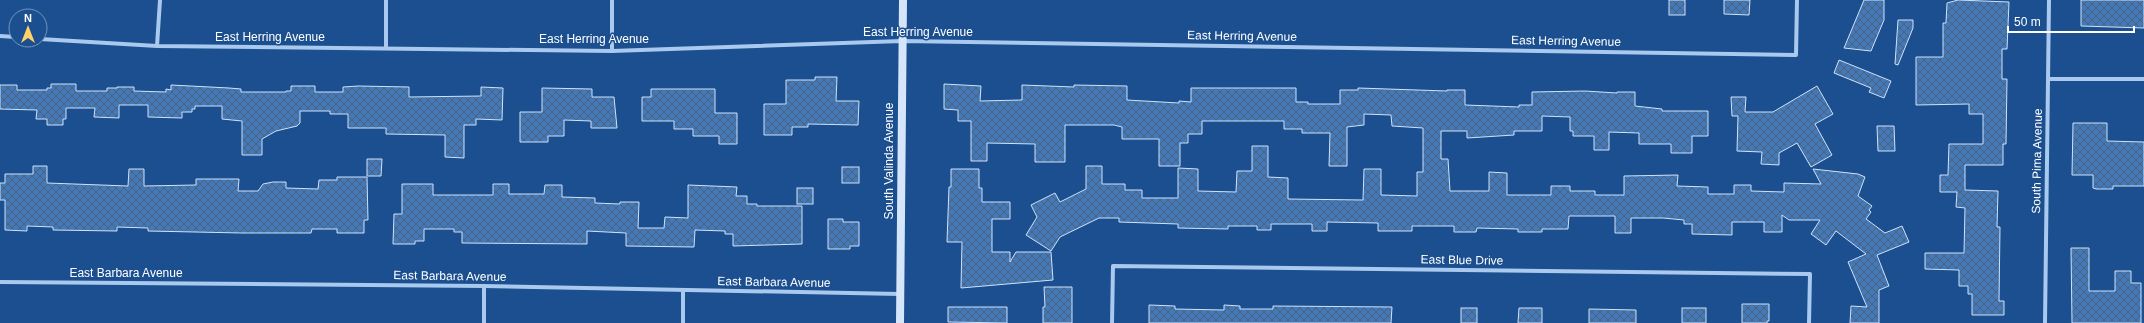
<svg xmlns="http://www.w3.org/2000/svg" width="2144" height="323" viewBox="0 0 2144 323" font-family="Helvetica,sans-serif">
  <defs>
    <pattern id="building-cross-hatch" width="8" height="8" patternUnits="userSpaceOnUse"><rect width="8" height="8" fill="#4478b7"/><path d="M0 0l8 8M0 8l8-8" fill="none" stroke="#486282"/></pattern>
  </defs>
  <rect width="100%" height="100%" fill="#1b4f8f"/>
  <g fill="url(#building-cross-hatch)" stroke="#cfe3fa">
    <rect x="1669" y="0" width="16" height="15"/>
    <polygon points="1724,0 1750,0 1749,15 1724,14"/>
    <polygon points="1864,0 1884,0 1884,20 1871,51 1844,48"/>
    <polygon points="1958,0 2009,2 2007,49 2002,49 2002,79 2007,79 2006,144 2003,144 2003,165 1965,165 1965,190 1998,191 1997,227 2000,227 1999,301 2004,301 2004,315 1972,315 1972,294 1968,294 1968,286 1959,286 1959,270 1925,269 1925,253 1964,253 1965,208 1956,207 1957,192 1940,192 1940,175 1948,175 1949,144 1983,144 1983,114 1969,114 1969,104 1916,105 1916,57 1943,57 1943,23 1946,23 1947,3"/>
    <polygon points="2081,0 2144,0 2144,28 2081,26"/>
    <polygon points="1898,20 1913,20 1913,28 1898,65 1895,64"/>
    <polygon points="1839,60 1891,81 1884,98 1869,92 1871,88 1834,73"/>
    <polygon points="815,77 837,77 836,101 859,101 858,125 808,124 808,127 792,127 792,135 764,135 764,104 786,104 786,80 815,80"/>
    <polygon points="51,84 76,84 76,91 107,91 107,88 117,88 117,87 134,87 134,91 166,92 166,89 171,90 171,85 229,88 241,89 241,92 286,92 286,91 291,91 291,86 315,86 315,92 343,92 343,87 358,86 409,87 409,97 481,96 481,87 503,88 502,120 476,119 476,125 464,125 464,158 445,157 445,135 386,134 386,128 348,128 348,114 330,114 330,111 300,111 300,123 297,126 276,131 262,139 262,155 242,155 242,121 222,119 222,106 195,106 195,109 192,109 192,112 182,112 182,118 148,117 148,105 119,105 119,118 94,117 95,108 66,108 66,119 63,119 63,125 47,125 47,119 36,119 37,110 0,109 0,85 17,85 17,90 47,90 47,88 51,88"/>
    <polygon points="944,84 981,86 980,101 1022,100 1022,85 1074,87 1074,85 1127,86 1127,100 1179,103 1179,101 1191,102 1191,88 1296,88 1296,102 1308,102 1308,104 1340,104 1340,90 1358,90 1358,88 1447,91 1447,90 1465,90 1465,105 1519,107 1519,105 1532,105 1532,92 1585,91 1617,93 1617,92 1635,92 1635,106 1662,109 1662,111 1708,111 1708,136 1692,136 1692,153 1671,153 1671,144 1639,144 1639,133 1609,132 1609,150 1594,150 1594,136 1573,136 1573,131 1570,131 1570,117 1542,116 1542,131 1514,131 1514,135 1467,138 1467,131 1441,131 1441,159 1448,159 1450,191 1489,191 1489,172 1507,173 1507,195 1551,195 1551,186 1570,186 1570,191 1595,191 1595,195 1624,195 1624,176 1678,175 1677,186 1708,187 1708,194 1734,194 1734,185 1751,185 1751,191 1784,192 1784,183 1821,184 1813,169 1858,174 1865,177 1858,196 1872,206 1869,210 1871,212 1866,219 1885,233 1902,226 1909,242 1877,255 1889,286 1879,290 1879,323 1850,323 1851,306 1867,307 1848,262 1866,254 1836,231 1826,245 1811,234 1820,220 1789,220 1782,215 1782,232 1764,232 1764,222 1732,222 1732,235 1692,234 1692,224 1684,224 1684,220 1663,218 1631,218 1631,233 1615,233 1615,216 1569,216 1568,229 1542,229 1542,232 1518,232 1518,229 1477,228 1476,232 1454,232 1454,226 1412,226 1412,231 1378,231 1378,223 1327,222 1327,231 1312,231 1312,224 1271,224 1271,230 1257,230 1257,226 1228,226 1228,229 1178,228 1178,224 1119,222 1119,218 1099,218 1060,237 1051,251 1026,235 1037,217 1031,205 1055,193 1060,202 1086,189 1086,166 1102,166 1102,184 1125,184 1125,190 1142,190 1142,198 1178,198 1178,168 1198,169 1198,191 1236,192 1237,171 1252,171 1252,146 1268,146 1268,177 1288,178 1288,199 1363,200 1364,169 1381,169 1381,195 1417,196 1417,172 1423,172 1423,128 1392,126 1391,115 1364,114 1364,125 1347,127 1347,166 1329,166 1330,133 1302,133 1302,129 1284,129 1284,121 1202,121 1202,134 1188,134 1188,143 1180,143 1180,166 1159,166 1159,139 1122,139 1122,127 1114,125 1065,125 1065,162 1035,162 1035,144 987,143 987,161 971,161 971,121 958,121 958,110 944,109"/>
    <polygon points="1817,86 1833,114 1815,124 1832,155 1811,167 1797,143 1779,153 1779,165 1761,164 1762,152 1737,151 1738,116 1732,116 1731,97 1746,97 1745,112 1773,112"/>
    <polygon points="542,88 592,89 592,97 614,97 617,128 591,128 591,121 564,120 564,136 548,136 548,142 520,142 520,112 542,112"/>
    <polygon points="651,89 715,89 715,113 737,113 737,144 719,144 719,136 693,136 693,129 674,129 674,121 642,121 642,97 651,97"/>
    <polygon points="2073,123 2107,123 2107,141 2144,142 2144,186 2113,186 2113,189 2096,189 2093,188 2093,175 2072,175"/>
    <polygon points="1877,126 1894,126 1895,151 1878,151"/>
    <polygon points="367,159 382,159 381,176 367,176"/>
    <polygon points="33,166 47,166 47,183 128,186 129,169 144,169 144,186 196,185 196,179 239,179 238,191 258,191 263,184 273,182 286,182 286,188 318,189 319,180 337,180 337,177 367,177 368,220 364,220 364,233 337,233 337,229 312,229 311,233 242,233 148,231 148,228 117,227 117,231 53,230 53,227 27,226 27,231 5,230 5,200 0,200 0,183 5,183 5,174 33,174"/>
    <rect x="842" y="167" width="17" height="16"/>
    <polygon points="951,169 979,169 979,188 982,188 982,202 1010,202 1010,219 992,219 992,252 1010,252 1010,262 1016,252 1051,252 1053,280 961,288 962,242 947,242 949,187 951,187"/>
    <polygon points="402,184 433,184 433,195 493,195 493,184 509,184 509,194 544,194 545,185 562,185 562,197 595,198 595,203 620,204 620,202 639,202 638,228 664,228 665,217 688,218 688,185 737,187 736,196 747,196 747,204 757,204 757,206 802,206 802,244 733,246 733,234 725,234 725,231 695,230 694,247 626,246 626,233 587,231 587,244 462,243 462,232 454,232 454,229 424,229 424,241 415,241 415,244 393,244 394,214 402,214"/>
    <rect x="797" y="188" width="16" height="16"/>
    <polygon points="828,219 843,219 843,222 859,222 859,246 850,246 850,249 828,249"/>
    <polygon points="2071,248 2089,248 2089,291 2115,291 2115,271 2131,271 2131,283 2141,283 2141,323 2072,323"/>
    <polygon points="1044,287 1072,287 1072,323 1043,323 1043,307 1045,307"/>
    <polygon points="1742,304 1769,304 1769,321 1767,321 1767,323 1742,323"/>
    <polygon points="1149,305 1175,306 1175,309 1224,310 1224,305 1240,306 1240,309 1273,309 1273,306 1392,307 1391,323 1149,323"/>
    <polygon points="948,307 1007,307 1007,323 948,322"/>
    <rect x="1461" y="308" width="16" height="15"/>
    <polygon points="1519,308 1542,308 1542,323 1518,323"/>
    <rect x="1682" y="308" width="24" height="15"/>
    <polygon points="1589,309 1636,310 1636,323 1589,323"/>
  </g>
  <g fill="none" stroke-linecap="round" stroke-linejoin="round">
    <g stroke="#a9c9ee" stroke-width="4">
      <polyline points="386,0 386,48"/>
      <polyline points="0,36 16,37"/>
      <polyline points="40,39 157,46 612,51 902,41 1796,55 1797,0"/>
      <polyline points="157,46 160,0"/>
      <polyline points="612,51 612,0"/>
      <polyline points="2048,79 2144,79"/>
      <polyline points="0,282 484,286 900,294"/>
      <polyline points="484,323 484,286"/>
      <polyline points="683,323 683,290"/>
      <polyline points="1112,323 1113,266 1810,274 1809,323"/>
      <polyline points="2045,323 2049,0"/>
    </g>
    <polyline stroke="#d6e6fa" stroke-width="8" points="900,323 903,0"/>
  </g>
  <g text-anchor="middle" stroke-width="3" stroke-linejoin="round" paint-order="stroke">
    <g font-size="12" fill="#fff" stroke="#1b4f8f">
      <text x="918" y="36">East Herring Avenue</text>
      <text transform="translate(1242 36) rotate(1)" y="4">East Herring Avenue</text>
      <text x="270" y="41">East Herring Avenue</text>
      <text x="594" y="43">East Herring Avenue</text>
      <text transform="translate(1566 41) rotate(1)" y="4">East Herring Avenue</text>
      <text transform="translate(889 161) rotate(-90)" y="4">South Valinda Avenue</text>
      <text transform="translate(2037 161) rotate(-89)" y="4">South Pima Avenue</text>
      <text transform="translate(1462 260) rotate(1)" y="4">East Blue Drive</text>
      <text x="126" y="277">East Barbara Avenue</text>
      <text transform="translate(450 276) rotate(1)" y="4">East Barbara Avenue</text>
      <text transform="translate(774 282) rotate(1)" y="4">East Barbara Avenue</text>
    </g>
  </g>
  <g transform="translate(28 28)"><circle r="19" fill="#1b4f8f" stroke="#7695bc"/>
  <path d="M0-3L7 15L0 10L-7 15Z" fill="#ffd166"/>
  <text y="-6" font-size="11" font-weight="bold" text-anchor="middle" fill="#ffffff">N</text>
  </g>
  <path d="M2008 26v6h126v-6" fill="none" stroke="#ffffff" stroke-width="2"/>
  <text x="2014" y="26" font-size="12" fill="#ffffff" stroke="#1b4f8f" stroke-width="3" paint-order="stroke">50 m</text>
</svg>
